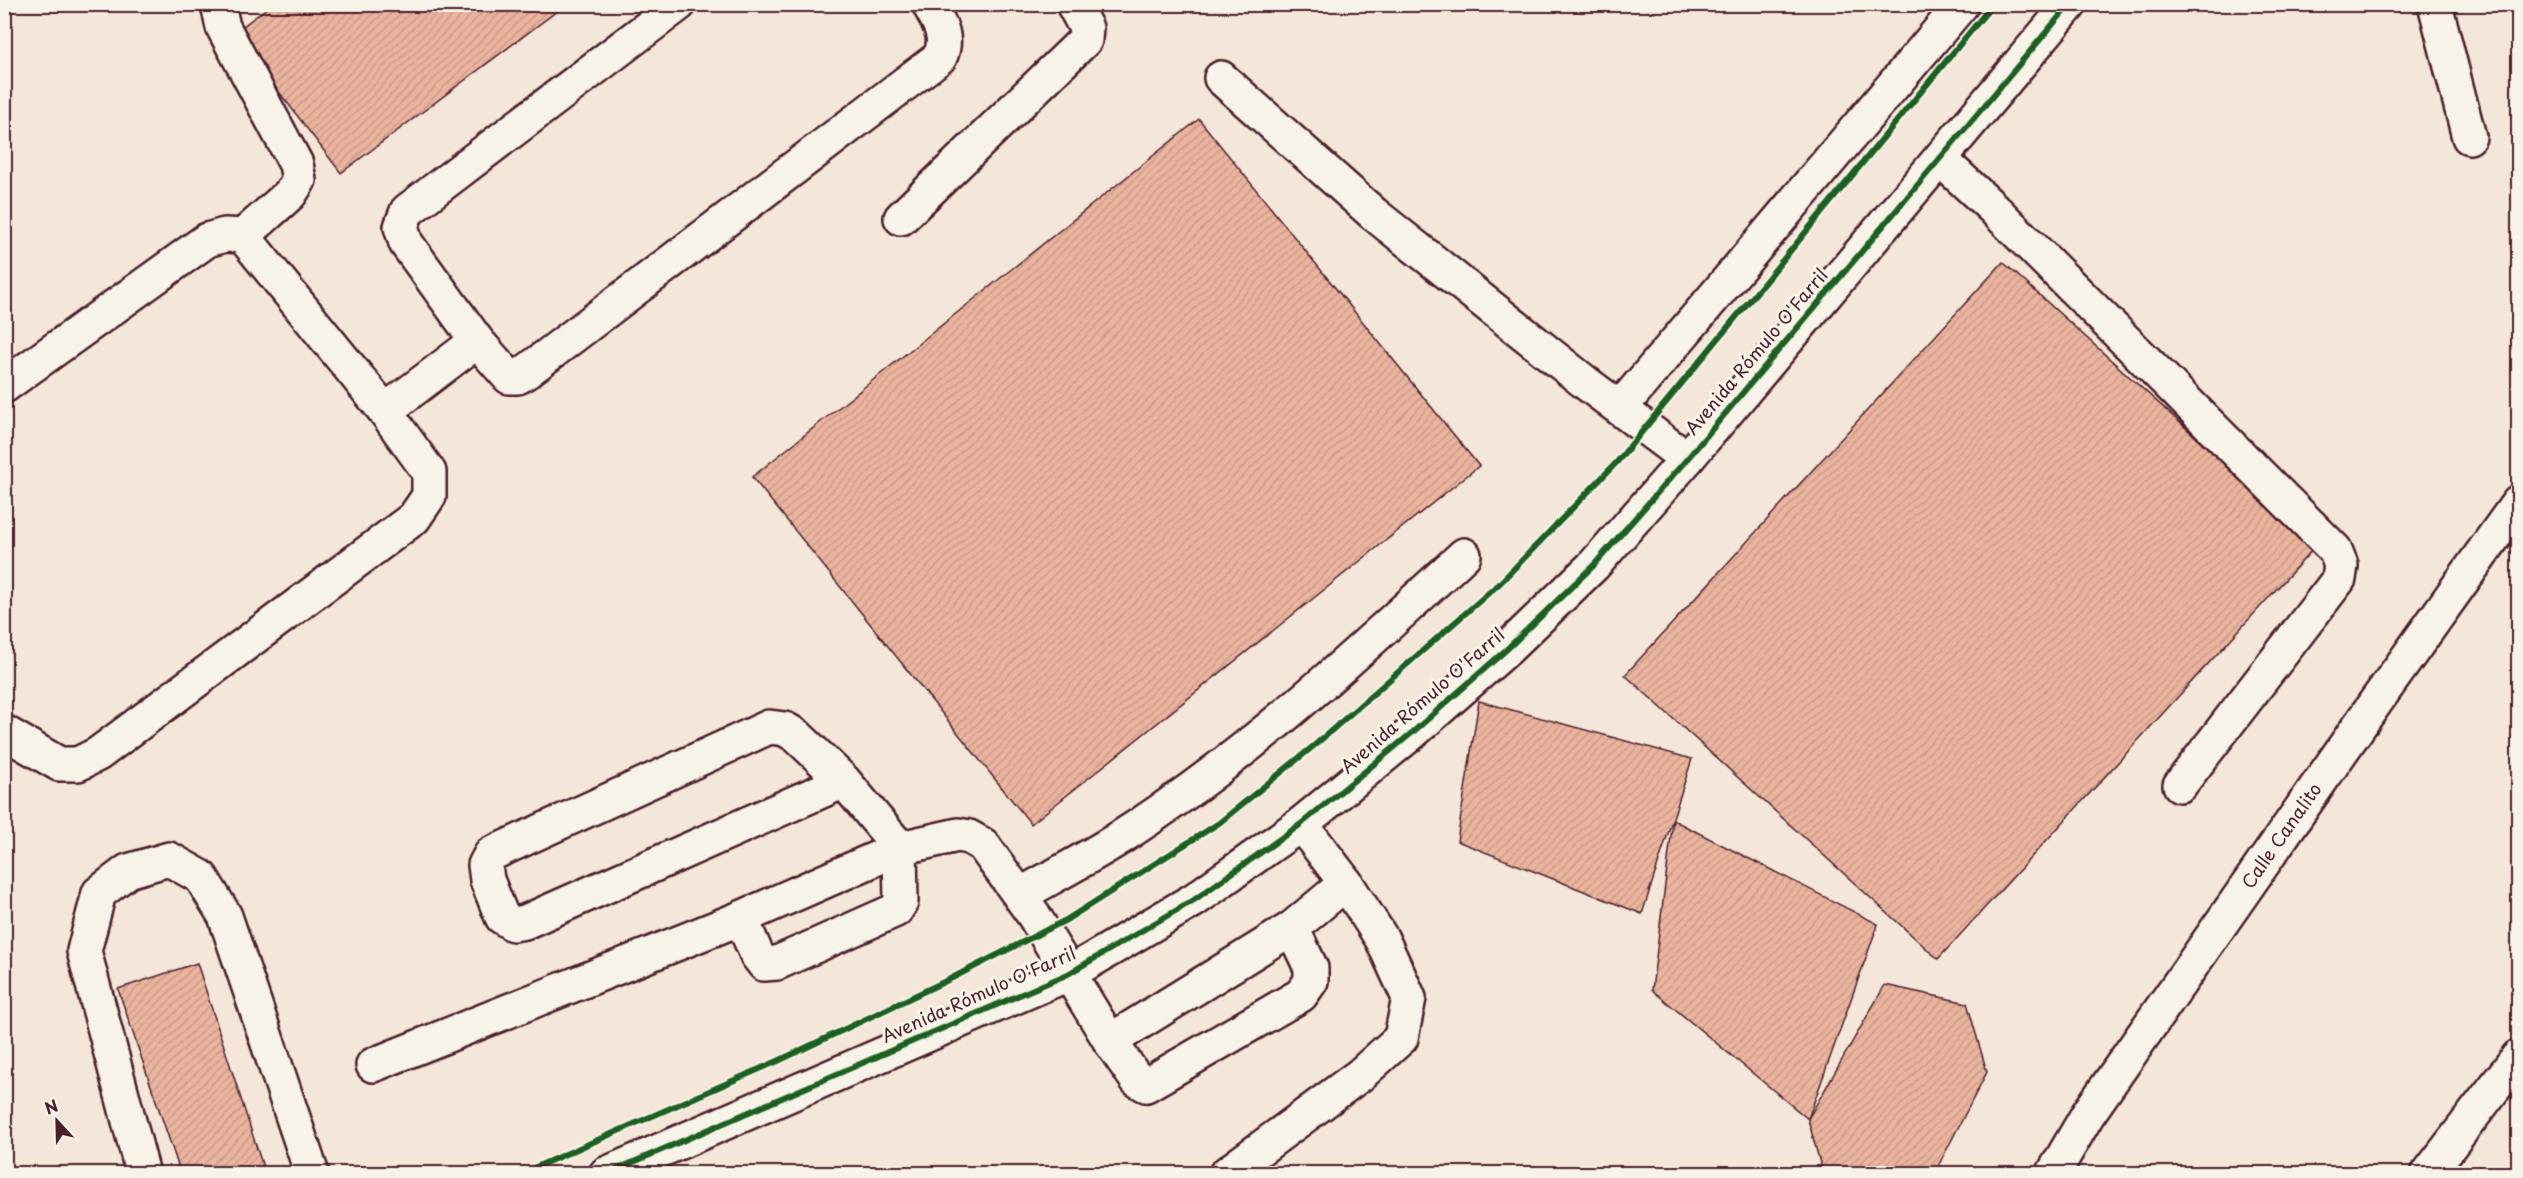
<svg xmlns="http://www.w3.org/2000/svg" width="2523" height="1178" viewBox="0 0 2523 1178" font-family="'Playpen Sans',sans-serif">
  <defs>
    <pattern id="building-hatch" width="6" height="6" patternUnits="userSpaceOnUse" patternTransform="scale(1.5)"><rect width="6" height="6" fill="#eab49e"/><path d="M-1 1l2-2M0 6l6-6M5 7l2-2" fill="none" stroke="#ca9a88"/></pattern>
  </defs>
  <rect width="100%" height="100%" fill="#f4e6d9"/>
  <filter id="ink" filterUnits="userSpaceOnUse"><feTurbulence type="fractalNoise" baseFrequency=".0167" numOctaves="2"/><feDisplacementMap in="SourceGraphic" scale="12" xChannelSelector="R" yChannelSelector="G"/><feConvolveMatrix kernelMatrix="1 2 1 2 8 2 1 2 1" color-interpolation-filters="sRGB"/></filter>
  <g filter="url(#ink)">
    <g fill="url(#building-hatch)" stroke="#4a1f2b" stroke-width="1.5">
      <polygon points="272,4 553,4 557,11 341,173 234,33"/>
      <polygon points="1199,119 1479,466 1031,824 752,477"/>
      <polygon points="2003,262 2316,546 1938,959 1625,675"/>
      <polygon points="1479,701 1692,759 1642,914 1457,841"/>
      <polygon points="1673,820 1878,924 1808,1119 1652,990"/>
      <polygon points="197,963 264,1170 255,1174 181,1174 118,989"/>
      <polygon points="1885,985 1967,1003 1987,1072 1934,1174 1823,1174 1808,1119"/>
    </g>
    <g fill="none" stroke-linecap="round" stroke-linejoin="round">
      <g stroke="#4a1f2b" stroke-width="38">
        <g id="minor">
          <polyline points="218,4 223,27 296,164 299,180 290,194 243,236"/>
          <path d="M 679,4 L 407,211 L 401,227 L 406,243 L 477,341 L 509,377 L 518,377 L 526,372 L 940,57 C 949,36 939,23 929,4"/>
          <polyline points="2435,4 2469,137"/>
          <polyline points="1221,78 1374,214 1586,383 1687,459"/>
          <polyline points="1940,159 1994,209 2335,550 2341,565 2339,579 2180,785"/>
          <polyline points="901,218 1085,40 1086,28 1073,4"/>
          <polyline points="4,386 207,240 225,235 243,236 385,411 429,472 429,496 414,518 98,754 78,764 59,764 4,732"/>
          <polyline points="1620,408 1962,4"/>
          <polyline points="385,411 477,341"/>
          <path d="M 1020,895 C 1052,877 1084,860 1115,841 C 1243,760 1354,657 1464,555"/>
          <polyline points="741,918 757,955 764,964 777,963 896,910 901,902 900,848 844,781 797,736 785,729 769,727 491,854 485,865 487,880 502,917 513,924 525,922 844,781"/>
          <polyline points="1110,1041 1292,928 1346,883"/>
          <polyline points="373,1065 741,918 900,848 958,835 969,837 983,845 1033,914 1110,1041 1137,1080 1146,1085 1301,995 1311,981 1311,968 1292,928"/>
          <polyline points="143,1174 84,951 99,893 128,871 169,859 201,877 225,916 312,1174"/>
          <polyline points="606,1174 1068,974 1194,900 1301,824 1413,732 1507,649 1594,565 1687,459 2070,4"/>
          <polyline points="1226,1174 1360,1075 1401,1038 1409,998 1382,939 1346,883 1301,824"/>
          <polyline points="2053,1174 2088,1114 2375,703 2518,503"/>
          <polyline points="2428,1174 2518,1057"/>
        </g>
      </g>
      <use href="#minor" stroke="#f7f3e8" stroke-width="33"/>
      <g stroke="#f7f3e8" stroke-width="10">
        <g id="cycleway">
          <polyline points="520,1174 778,1061 952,978 1066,920 1219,823 1316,744 1500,583 1617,462 1993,4"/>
          <polyline points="606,1174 1068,974 1194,900 1301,824 1413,732 1507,649 1594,565 1687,459 2070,4"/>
        </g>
      </g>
      <use href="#cycleway" stroke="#1b5e20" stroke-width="6"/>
    </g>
  </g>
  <g text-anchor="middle" stroke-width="6" stroke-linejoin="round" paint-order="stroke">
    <g font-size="18" fill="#4a1f2b" stroke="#f7f3e8">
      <text transform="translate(1757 352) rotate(-50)" y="6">Avenida Rómulo O'Farril</text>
      <text transform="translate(1423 701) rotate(-41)" y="6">Avenida Rómulo O'Farril</text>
      <text transform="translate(2282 836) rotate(-55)" y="6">Calle Canalito</text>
      <text transform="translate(979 995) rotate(-24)" y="6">Avenida Rómulo O'Farril</text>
    </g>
  </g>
  <rect width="2523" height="1178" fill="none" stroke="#f7f3e8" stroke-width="24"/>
  <rect x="12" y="12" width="2499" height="1154" fill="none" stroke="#4a1f2b" stroke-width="2" filter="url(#ink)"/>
  <g transform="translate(57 1121) rotate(338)" stroke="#f7f3e8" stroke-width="4.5" paint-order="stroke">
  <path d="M0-4.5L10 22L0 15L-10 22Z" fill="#4a1f2b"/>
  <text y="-9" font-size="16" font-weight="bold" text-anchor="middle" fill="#4a1f2b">N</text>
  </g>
</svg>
